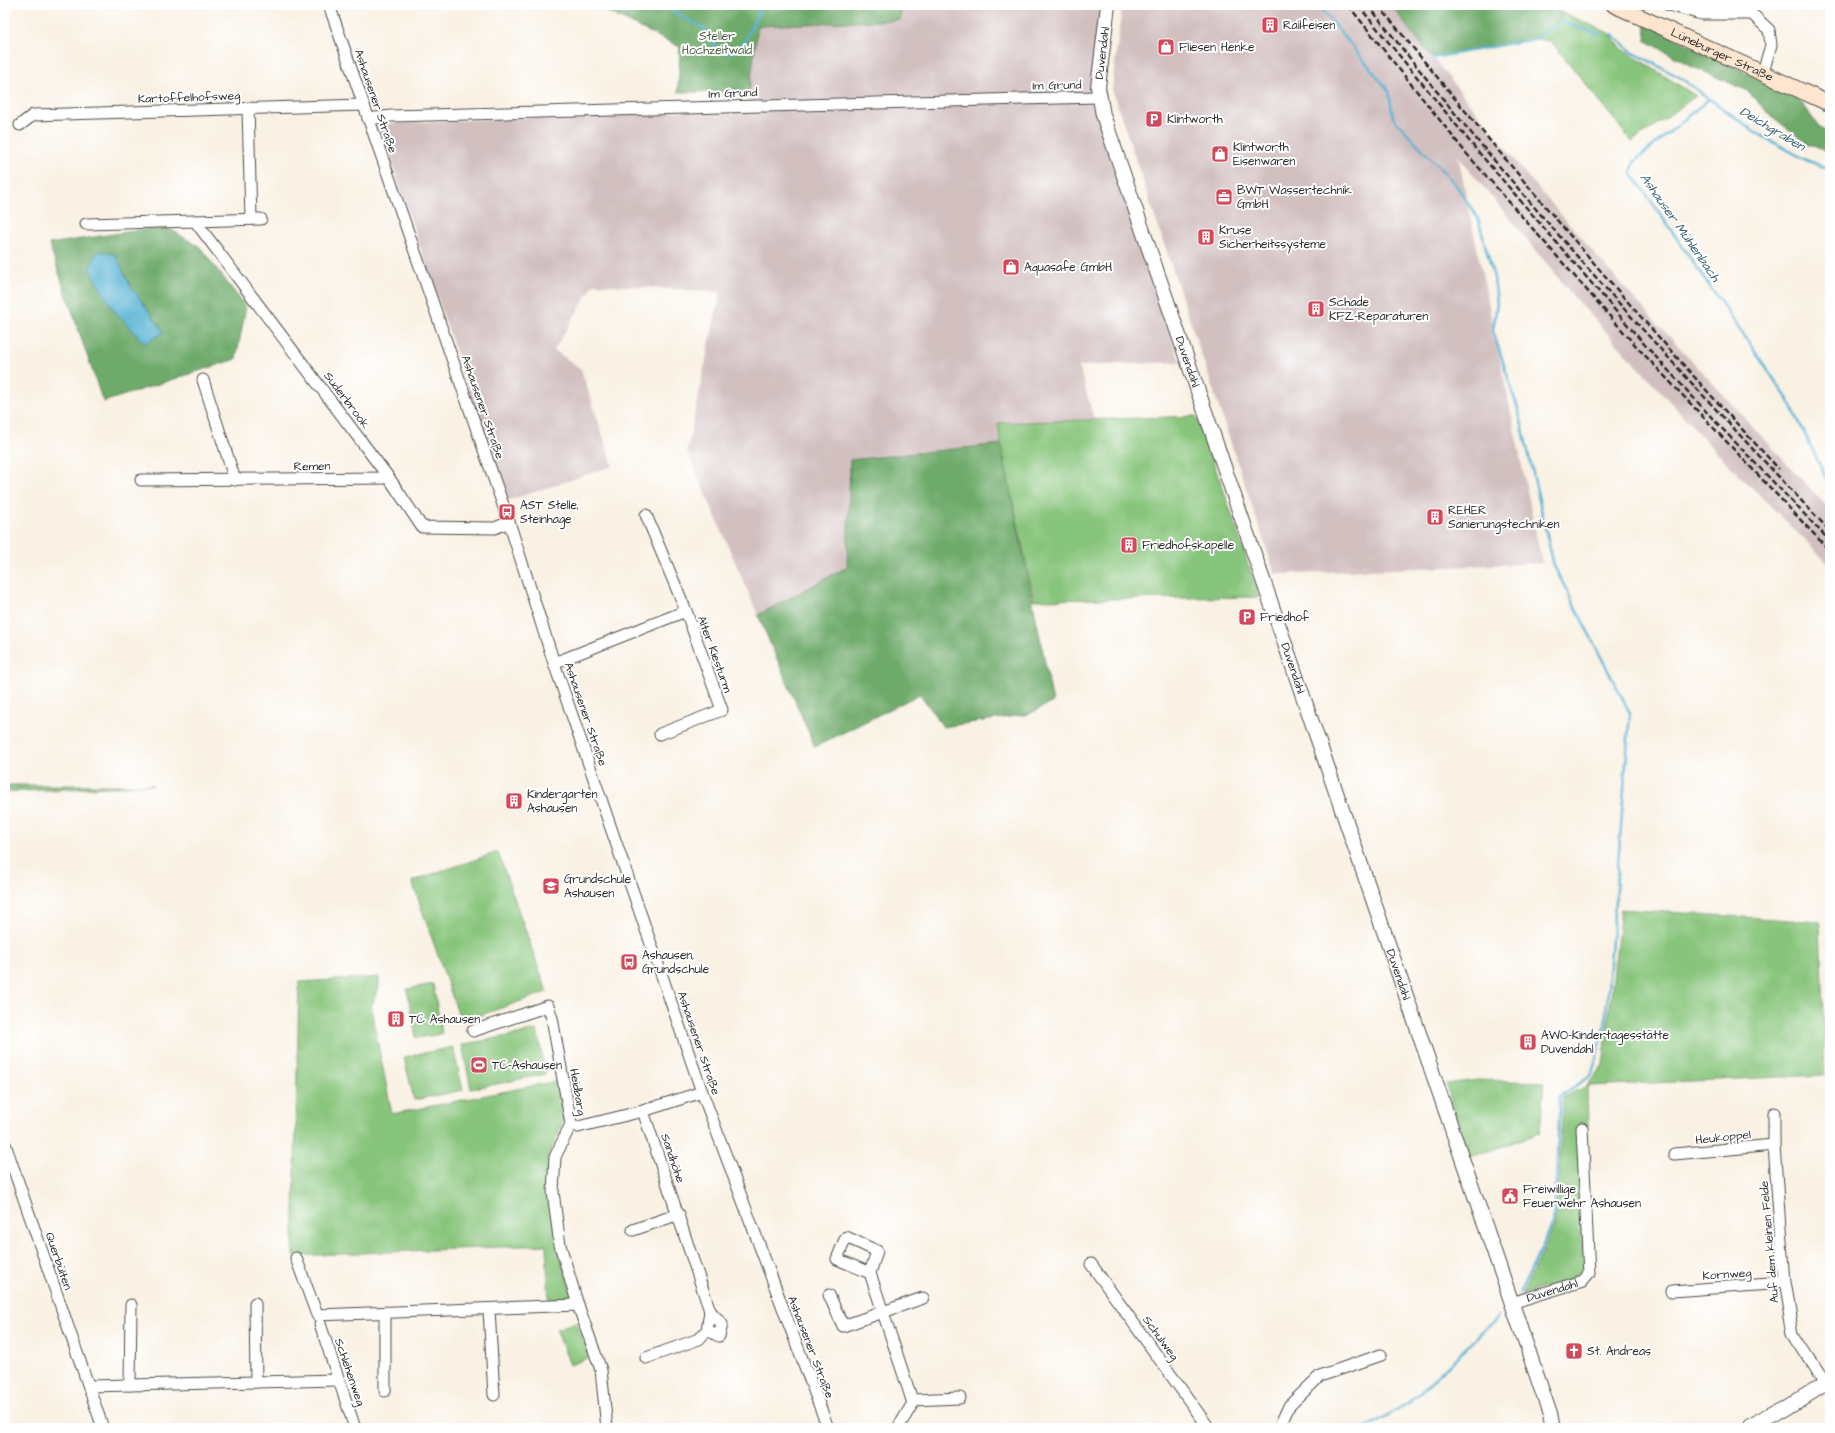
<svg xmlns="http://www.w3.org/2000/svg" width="1835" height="1433" viewBox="0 0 1835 1433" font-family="'Architects Daughter',sans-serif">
  <rect width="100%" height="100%" fill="#fff"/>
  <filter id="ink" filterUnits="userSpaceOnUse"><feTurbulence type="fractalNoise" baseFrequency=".025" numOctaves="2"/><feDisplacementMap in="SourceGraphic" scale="8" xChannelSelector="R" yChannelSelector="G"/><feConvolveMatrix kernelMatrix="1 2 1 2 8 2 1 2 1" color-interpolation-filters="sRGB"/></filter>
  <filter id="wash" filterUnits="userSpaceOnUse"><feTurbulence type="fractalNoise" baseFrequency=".012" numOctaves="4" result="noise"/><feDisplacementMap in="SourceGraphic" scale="16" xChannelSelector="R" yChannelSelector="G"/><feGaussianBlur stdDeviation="0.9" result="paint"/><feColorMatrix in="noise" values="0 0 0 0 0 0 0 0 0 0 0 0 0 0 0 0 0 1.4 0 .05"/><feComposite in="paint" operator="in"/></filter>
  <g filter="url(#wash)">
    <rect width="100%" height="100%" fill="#f9f1e3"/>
    <g fill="#d2bfc0">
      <polygon points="903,5 1103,5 1094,106 1180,362 1079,366 1094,419 999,423 1001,444 850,460 847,567 758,615 687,451 720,292 594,284 554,350 581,369 613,466 507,501 378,124 747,108 758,26 900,20"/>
      <polygon points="1122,5 1391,5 1525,173 1621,284 1830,510 1830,565 1720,456 1573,296 1458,156 1542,563 1275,574 1112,89"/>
    </g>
    <g fill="#88c57b" stroke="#5a7853">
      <polygon points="1561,12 1609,33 1621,48 1696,96 1632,142 1551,41 1535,39 1560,22"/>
      <polygon points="1196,416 1224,491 1259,597 1034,600 1001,444 998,423"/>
      <polygon points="498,852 547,992 461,1022 412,881"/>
      <polygon points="1621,909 1820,922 1825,1075 1587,1086 1588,1127 1578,1126 1584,1273 1580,1277 1522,1295 1556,1223 1563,1097 1587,1086 1603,1065"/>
      <polygon points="379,977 379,986 371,1008 392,1114 557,1081 564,1120 547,1159 557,1245 573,1298 571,1301 549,1303 546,1245 293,1256 299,982"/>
      <polygon points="433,984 442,1034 416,1038 407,989"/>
      <polygon points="537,1030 546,1074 471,1089 462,1045"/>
      <polygon points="453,1047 463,1090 414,1100 404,1057"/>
      <polygon points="1477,1080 1544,1082 1540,1133 1468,1158 1446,1084"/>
      <polygon points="576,1322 590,1357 570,1365 556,1329"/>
    </g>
    <g fill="#6eaa6b" stroke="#4c6a4b">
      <polygon points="593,5 902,5 900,20 758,26 749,92 678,92 680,47"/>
      <polygon points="1391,5 1553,5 1561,12 1561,22 1535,39 1432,58"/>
      <polygon points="1646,24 1798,98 1819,127 1830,135 1830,153 1808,144 1770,115 1746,90 1691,66 1645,40"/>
      <polygon points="165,226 200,247 246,307 236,359 103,402 49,244"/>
      <polygon points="1001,444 1053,702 1029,714 943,727 920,694 815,747 758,615 847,567 850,460"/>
      <polygon points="5,785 153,785 5,792"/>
    </g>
    <polygon fill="#54b1d3" stroke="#406e7f" points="98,251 115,254 130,285 164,332 145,344 112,308 89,269"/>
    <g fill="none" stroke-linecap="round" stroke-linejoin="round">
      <g stroke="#54b1d3" stroke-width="2.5">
        <polyline points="661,5 705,29 715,47 730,53 742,46 762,5"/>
        <polyline points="1318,5 1389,91 1393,118 1456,185 1478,218 1494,278 1497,303 1493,331 1519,412 1554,566 1630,713 1605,1027 1591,1076 1560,1096 1554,1222 1520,1293"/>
        <polyline points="1612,34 1632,52 1679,77 1757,133 1806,160 1830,169"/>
        <polyline points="1432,58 1535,39 1561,22 1600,34"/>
        <polyline points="1709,99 1634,162 1631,172 1789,401 1830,486"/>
        <polyline points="1366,1428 1395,1411 1420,1393 1498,1316"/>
      </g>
    </g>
  </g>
  <g filter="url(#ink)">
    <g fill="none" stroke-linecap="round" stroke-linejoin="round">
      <g stroke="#4a4947" stroke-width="13">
        <g id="minor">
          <polyline points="329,5 509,522 554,663 702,1092 828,1428"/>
          <polyline points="1669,5 1701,14 1752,14 1769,30 1771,45 1763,72"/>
          <polyline points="248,108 251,219"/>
          <polyline points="368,119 391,116 1098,97"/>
          <polyline points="20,125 33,115 363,105"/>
          <polyline points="195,221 261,219"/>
          <polyline points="86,224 195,221 389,478 422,527 495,528 509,522"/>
          <polyline points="203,380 235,480"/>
          <polyline points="141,480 389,478"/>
          <polyline points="554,663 686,611 646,515"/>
          <polyline points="660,734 722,710 686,611"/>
          <polyline points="473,1031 548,1006 552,1018 571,1124 555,1157 553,1192 560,1245 578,1305 601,1370 607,1428"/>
          <polyline points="643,1111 710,1311 707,1330 699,1339 646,1358"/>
          <polyline points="1774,1113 1774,1145 1784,1283 1793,1334 1825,1383"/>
          <polyline points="578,1127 643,1111 702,1092"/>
          <polyline points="5,1144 103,1428"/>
          <polyline points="1674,1154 1774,1145"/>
          <polyline points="633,1230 679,1214"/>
          <polyline points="296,1258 317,1315 578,1305"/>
          <polyline points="1091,1264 1209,1428"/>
          <polyline points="870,1273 837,1259 846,1237 877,1251 870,1273 913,1403 898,1428"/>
          <polyline points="1672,1291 1784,1283"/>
          <polyline points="829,1295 843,1326 923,1298"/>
          <polyline points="255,1303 256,1382 338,1380"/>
          <path id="s1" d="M 1511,1303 L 1583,1281 L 1589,1274 L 1582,1128"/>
          <polyline points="489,1310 494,1395"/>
          <polyline points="385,1312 385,1391"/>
          <polyline points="320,1324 355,1428"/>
          <polyline points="707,1330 719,1336 722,1324 710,1311"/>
          <polyline points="130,1385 256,1382"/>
          <polyline points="90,1386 130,1385 131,1305"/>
          <polyline points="912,1400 960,1398"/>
          <polyline points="1279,1428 1289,1406 1320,1376 1381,1355"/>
        </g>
      </g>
      <g stroke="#4a4947" stroke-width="16">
        <g id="tertiary">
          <path id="s2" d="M 1108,5 L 1098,87 L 1103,115 L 1550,1414 L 1553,1428"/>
          <polyline points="1748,1428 1786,1408 1830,1380"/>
        </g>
      </g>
      <g stroke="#4a4947" stroke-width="17">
        <g id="secondary">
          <path id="s3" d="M 1614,5 L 1830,104"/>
        </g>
      </g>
      <use href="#minor" stroke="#fff" stroke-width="11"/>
      <use href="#tertiary" stroke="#fff" stroke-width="14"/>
      <use href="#secondary" stroke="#fde5d0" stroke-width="15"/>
      <g stroke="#2b2b2b" stroke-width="2.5" stroke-dasharray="6 3" stroke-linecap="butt">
        <polyline points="1348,5 1466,153 1637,347 1830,551"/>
        <polyline points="1358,5 1475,148 1645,345 1714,420 1830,541"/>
        <path d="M 1368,5 C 1511,189 1670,362 1830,531"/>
        <path d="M 1378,5 C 1507,163 1640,321 1779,469"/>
      </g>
    </g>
  </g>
  <defs>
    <g id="building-square" transform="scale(0.9)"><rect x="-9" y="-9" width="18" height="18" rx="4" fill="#d1495b" stroke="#fff"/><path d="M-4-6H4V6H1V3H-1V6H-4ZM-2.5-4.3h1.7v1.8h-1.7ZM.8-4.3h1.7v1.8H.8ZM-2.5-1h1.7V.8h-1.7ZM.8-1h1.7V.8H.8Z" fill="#fff"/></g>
    <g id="shop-square" transform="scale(0.9)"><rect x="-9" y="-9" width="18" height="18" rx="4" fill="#d1495b" stroke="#fff"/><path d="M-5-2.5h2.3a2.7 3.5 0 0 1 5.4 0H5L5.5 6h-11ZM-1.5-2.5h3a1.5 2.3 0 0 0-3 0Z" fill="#fff"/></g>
    <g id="parking-square" transform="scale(0.9)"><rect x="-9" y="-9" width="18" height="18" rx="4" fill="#d1495b" stroke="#fff"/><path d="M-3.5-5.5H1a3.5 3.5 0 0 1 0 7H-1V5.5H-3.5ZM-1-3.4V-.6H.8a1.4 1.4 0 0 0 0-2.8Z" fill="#fff"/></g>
    <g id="office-square" transform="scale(0.9)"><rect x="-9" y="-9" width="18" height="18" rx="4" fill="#d1495b" stroke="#fff"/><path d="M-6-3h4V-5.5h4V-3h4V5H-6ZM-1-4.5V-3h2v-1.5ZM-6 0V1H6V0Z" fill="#fff"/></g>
    <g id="bus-square" transform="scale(0.9)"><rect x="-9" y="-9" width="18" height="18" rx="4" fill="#d1495b" stroke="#fff"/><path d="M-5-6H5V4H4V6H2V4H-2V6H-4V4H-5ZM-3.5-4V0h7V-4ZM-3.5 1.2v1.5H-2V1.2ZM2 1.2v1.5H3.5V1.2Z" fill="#fff"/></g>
    <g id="school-square" transform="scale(0.9)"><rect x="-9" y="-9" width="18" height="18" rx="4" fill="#d1495b" stroke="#fff"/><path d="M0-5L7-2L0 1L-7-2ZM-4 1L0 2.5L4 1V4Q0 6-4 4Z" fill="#fff"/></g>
    <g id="stadium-square" transform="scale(0.9)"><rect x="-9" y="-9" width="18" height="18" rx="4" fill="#d1495b" stroke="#fff"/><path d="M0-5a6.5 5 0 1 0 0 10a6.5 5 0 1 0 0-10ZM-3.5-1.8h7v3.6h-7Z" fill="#fff"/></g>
    <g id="civic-square" transform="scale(0.9)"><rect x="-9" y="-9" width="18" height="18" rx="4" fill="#d1495b" stroke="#fff"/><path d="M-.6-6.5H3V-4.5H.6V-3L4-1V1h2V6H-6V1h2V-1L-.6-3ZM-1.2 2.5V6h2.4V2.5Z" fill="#fff"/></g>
    <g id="church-square" transform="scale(0.9)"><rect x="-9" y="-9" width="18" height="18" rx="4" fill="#d1495b" stroke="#fff"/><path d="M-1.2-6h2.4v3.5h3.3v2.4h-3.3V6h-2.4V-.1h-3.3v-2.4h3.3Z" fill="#fff"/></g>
  </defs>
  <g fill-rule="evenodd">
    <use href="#building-square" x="1270" y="25"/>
    <use href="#shop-square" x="1166" y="47"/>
    <use href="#parking-square" x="1154" y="119"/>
    <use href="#shop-square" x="1220" y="154"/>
    <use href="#office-square" x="1224" y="197"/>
    <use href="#building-square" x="1206" y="237"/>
    <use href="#shop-square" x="1011" y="267"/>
    <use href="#building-square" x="1316" y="309"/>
    <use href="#bus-square" x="507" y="512"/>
    <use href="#building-square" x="1435" y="517"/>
    <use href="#building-square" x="1129" y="545"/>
    <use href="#parking-square" x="1247" y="617"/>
    <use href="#building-square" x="514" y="801"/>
    <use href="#school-square" x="551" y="886"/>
    <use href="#bus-square" x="629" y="962"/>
    <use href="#building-square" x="396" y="1019"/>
    <use href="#building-square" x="1528" y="1042"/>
    <use href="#stadium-square" x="479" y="1065"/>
    <use href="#civic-square" x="1510" y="1196"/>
    <use href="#church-square" x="1574" y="1351"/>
  </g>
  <g text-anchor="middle" stroke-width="4" stroke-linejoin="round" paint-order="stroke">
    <g font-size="12" fill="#2b2b2b" stroke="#fff" text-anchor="start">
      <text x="1283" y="29">Railfeisen</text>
      <text x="1179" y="51">Fliesen Henke</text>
      <text x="1167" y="123">Klintworth</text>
      <text x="1233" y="151">Klintworth<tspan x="1233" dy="14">Eisenwaren</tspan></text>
      <text x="1237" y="194">BWT Wassertechnik<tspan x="1237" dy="14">GmbH</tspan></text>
      <text x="1219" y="234">Kruse<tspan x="1219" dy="14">Sicherheitssysteme</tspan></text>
      <text x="1024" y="271">Aquasafe GmbH</text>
      <text x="1329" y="306">Schade<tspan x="1329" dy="14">KFZ-Reparaturen</tspan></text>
      <text x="520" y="509">AST Stelle,<tspan x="520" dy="14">Steinhage</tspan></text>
      <text x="1448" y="514">REHER<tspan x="1448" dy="14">Sanierungstechniken</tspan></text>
      <text x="1142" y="549">Friedhofskapelle</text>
      <text x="1260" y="621">Friedhof</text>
      <text x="527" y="798">Kindergarten<tspan x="527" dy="14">Ashausen</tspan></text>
      <text x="564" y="883">Grundschule<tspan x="564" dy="14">Ashausen</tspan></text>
      <text x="642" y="959">Ashausen,<tspan x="642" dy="14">Grundschule</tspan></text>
      <text x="409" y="1023">TC Ashausen</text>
      <text x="1541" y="1039">AWO-Kindertagesstätte<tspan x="1541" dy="14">Duvendahl</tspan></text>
      <text x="492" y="1069">TC-Ashausen</text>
      <text x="1523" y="1193">Freiwillige<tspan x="1523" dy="14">Feuerwehr Ashausen</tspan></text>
      <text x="1587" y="1355">St. Andreas</text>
    </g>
    <g font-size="12" fill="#4c6147" stroke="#fff">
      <text x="717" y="40">Steller<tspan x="717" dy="14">Hochzeitwald</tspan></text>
    </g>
    <g font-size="12" fill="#2b2b2b" stroke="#fff">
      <text transform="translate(1102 53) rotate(-83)" y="4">Duvendahl</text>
      <text dy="4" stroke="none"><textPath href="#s3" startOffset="119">Lüneburger Straße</textPath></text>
      <text transform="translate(1057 85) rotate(-1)" y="4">Im Grund</text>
      <text transform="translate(733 93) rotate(-2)" y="4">Im Grund</text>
      <text transform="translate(189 97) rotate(-2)" y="4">Kartoffelhofsweg</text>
      <text transform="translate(376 101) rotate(71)" y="4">Ashausener Straße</text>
      <text dy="4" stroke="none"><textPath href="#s2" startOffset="372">Duvendahl</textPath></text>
      <text transform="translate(347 400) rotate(53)" y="4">Suderbrook</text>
      <text transform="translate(483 407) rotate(71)" y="4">Ashausener Straße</text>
      <text transform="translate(312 466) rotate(-1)" y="4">Remen</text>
      <text transform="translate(715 654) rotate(70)" y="4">Alter Kiesturm</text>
      <text dy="4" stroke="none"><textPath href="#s2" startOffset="696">Duvendahl</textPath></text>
      <text transform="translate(586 714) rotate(71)" y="4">Ashausener Straße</text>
      <text dy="4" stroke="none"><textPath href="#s2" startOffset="1020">Duvendahl</textPath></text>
      <text transform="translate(699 1043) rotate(71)" y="4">Ashausener Straße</text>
      <text transform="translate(578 1092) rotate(80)" y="4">Heidbarg</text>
      <text transform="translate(1723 1137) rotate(-6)" y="4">Heukoppel</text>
      <text transform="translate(673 1158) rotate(71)" y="4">Sandhöhe</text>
      <text transform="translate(1769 1242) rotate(-95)" y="4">Auf dem kleinen Felde</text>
      <text transform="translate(59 1261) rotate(71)" y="4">Querbülten</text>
      <text transform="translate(1727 1274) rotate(-4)" y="4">Kornweg</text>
      <text dy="4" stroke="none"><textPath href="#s1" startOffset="43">Duvendahl</textPath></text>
      <text transform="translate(1161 1338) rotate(54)" y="4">Schulweg</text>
      <text transform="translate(811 1347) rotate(69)" y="4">Ashausener Straße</text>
      <text transform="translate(350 1372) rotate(71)" y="4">Schlehenweg</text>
    </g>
    <g font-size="13" font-style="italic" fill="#3b616e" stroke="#fff">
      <text transform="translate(1773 128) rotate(31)" y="5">Deichgraben</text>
      <text transform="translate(1681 227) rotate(55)" y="5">Ashauser Mühlenbach</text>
    </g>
  </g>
  <rect width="1835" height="1433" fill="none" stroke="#fff" stroke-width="20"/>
</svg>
